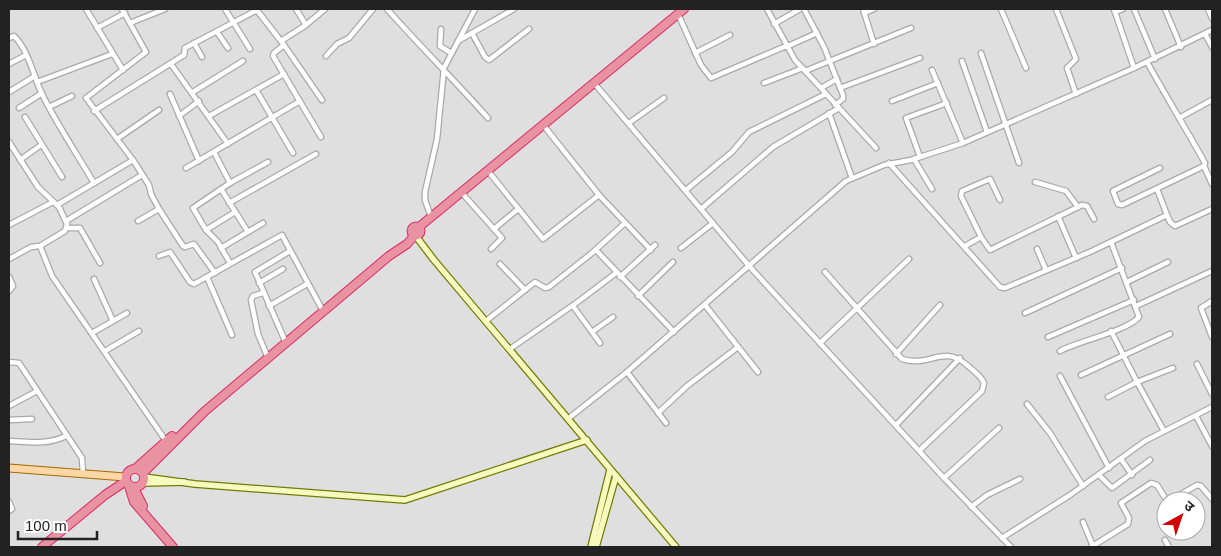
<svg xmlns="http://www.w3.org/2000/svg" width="1221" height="556" viewBox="0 0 1221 556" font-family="Helvetica,'Noto Sans Devanagari',sans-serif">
  <rect width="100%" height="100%" fill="#f2efe9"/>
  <path fill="#e0dfdf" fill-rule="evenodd" d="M 9,9 L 1212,9 L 1212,547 L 9,547 ZM 1166,501 L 1196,501 L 1196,531 L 1166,531 Z"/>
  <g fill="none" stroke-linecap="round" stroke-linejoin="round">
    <g stroke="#a9a9a9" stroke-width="7">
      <g id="street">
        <polyline points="86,9 123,70"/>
        <polyline points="122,9 146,52 86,98 133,160 149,185 151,194 159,209 183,246 185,247 194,244 215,273"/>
        <polyline points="225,9 250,49"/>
        <polyline points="256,9 284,45 322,100"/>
        <path d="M 387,9 C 420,46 455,81 488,118"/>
        <polyline points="767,9 795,60 876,148"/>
        <polyline points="804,9 824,47 843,95 843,99 835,105"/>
        <polyline points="863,9 874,44"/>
        <polyline points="1001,9 1026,68"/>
        <polyline points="1056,9 1076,59 1067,68 1076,94"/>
        <polyline points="1114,9 1134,68"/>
        <polyline points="1134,9 1155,59"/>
        <polyline points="1165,9 1181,47"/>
        <polyline points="1208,9 1212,18"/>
        <polyline points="1115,12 1123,9"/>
        <polyline points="864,13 874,9"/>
        <polyline points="678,14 701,65 711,78 786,46"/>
        <polyline points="130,23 165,9"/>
        <polyline points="307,24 325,9"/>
        <polyline points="774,24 800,9"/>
        <polyline points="97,28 125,13"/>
        <polyline points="441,29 440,46 451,53"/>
        <polyline points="217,32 228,48"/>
        <polyline points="472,33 485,57 489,60 529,29"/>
        <polyline points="1205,34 1212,47"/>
        <path d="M 9,38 L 14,36 C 30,52 33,77 43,96 C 58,126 77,154 94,183"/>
        <polyline points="281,41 306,25 296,9"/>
        <polyline points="458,41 514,9"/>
        <polyline points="194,43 202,57"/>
        <polyline points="284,45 274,53 273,56 321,137"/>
        <polyline points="786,47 817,33"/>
        <polyline points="695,53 730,35"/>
        <polyline points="981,53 1019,163"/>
        <polyline points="326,56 337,44 349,38 373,9"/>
        <polyline points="962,61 987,132"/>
        <path d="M 1147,62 C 1166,96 1186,129 1205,163 L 1204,166 L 1212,184"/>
        <polyline points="9,64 26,55"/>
        <polyline points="171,64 228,144"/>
        <polyline points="932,70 963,143"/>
        <polyline points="805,71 911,28"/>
        <polyline points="37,82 112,54"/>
        <polyline points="594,83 750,267 944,478 1011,547"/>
        <polyline points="764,83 803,68"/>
        <polyline points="821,88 837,79"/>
        <polyline points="840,88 920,58"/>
        <polyline points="256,90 293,153"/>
        <polyline points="9,92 35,76"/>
        <polyline points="193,92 243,61"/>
        <polyline points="170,94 199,161"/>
        <polyline points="892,101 938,83"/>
        <polyline points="49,107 72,96"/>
        <polyline points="19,108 42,93"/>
        <polyline points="94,111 184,55 185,48 257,10"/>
        <polyline points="829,113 852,178"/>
        <polyline points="179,116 199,101"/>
        <polyline points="209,116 284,74"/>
        <polyline points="25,117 62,177"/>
        <polyline points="1179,118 1212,100"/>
        <polyline points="629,123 664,98"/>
        <polyline points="544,126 599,195 651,250"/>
        <polyline points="117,139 159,110"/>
        <polyline points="9,142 38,187 59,207 67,224 65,231 40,246 52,276 166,441"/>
        <polyline points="214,152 230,183"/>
        <polyline points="920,157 906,118 947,103"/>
        <polyline points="914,159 932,189"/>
        <polyline points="20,160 41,145"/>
        <polyline points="889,163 1000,287 1005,288 1092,251 1167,215 1170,222 1175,226 1212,209"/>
        <polyline points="186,168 300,101"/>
        <polyline points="1160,168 1113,191 1118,204 1122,205 1204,166"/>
        <polyline points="488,171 543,239 599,195"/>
        <polyline points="1035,182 1066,191 1078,207"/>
        <polyline points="221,189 248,232"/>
        <polyline points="1157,189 1167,215"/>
        <polyline points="686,190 732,152 749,132 826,94"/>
        <polyline points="462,193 502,238 491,249"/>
        <polyline points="229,203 316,154"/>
        <polyline points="57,205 133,160"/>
        <polyline points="701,209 773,147 839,108"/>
        <polyline points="1058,216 1076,258"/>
        <polyline points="431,217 425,200 425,192 437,139 444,68 475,9"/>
        <polyline points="66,221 142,175"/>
        <polyline points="138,221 159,209"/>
        <polyline points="9,225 53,202"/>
        <polyline points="68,228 80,228 100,263"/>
        <polyline points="494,229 518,209"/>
        <polyline points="206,230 235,212"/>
        <polyline points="981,237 990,250 1082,205 1087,206 1094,219"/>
        <polyline points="965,246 981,237 961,196 962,191 990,179 1000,200"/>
        <polyline points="221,248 263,223"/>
        <polyline points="681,248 713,223"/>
        <polyline points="1037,249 1046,270"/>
        <polyline points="596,250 674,332"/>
        <polyline points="159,256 170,252 190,282 194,284 282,235 323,311"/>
        <polyline points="9,259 31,247 40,246"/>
        <polyline points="230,263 218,242 206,230 193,208 230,183 268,162"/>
        <polyline points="500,264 525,290"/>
        <path d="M 825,272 L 902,359 C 931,368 943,343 968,366 C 974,371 981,376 984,383 L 982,391 L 920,450"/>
        <polyline points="9,277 13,286 9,291"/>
        <polyline points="207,277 232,335"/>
        <polyline points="620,277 655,245"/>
        <polyline points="94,279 113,321"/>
        <polyline points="1127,282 1168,262"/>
        <polyline points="259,283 283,269"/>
        <polyline points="263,293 253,296 251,300 258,334 268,358"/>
        <polyline points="638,296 673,262"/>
        <polyline points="1212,301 1201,308 1212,337"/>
        <polyline points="705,305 758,372"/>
        <polyline points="269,306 307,284"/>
        <polyline points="573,306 600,343"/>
        <polyline points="1136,306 1212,271"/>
        <polyline points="1025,313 1122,268"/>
        <polyline points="486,321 535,282 545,288 549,287 592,253 625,223"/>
        <polyline points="1111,331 1137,382 1173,368"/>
        <polyline points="592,332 613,317"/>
        <polyline points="92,333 127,313"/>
        <polyline points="1048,337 1134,300"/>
        <polyline points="286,343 255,272 290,251"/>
        <polyline points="820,343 909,259"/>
        <polyline points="510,349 579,301 616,273"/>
        <polyline points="105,351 139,331"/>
        <path d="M 1060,351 C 1079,341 1127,331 1139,317 L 1111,242"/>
        <polyline points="896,354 940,305"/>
        <polyline points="9,362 19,363 82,458 83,474"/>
        <polyline points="1197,364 1212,394"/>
        <polyline points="627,372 666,423"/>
        <polyline points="1081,375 1170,334"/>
        <polyline points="1060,376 1109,468"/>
        <polyline points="1108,397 1137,382 1164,431"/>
        <polyline points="1027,404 1050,433 1083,486"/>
        <polyline points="9,406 37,391"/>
        <polyline points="658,413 687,386 738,347"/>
        <polyline points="1196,416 1212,446"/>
        <polyline points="569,418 627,372 846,181 884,165 911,160 963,143 1134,68 1212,30"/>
        <polyline points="9,420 32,419"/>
        <polyline points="896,425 960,358"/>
        <path d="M 9,441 C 29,442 48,445 66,436"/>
        <polyline points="1121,459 1132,475"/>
        <polyline points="1099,475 1112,488 1150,460"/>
        <polyline points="944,478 999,428"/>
        <polyline points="1169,501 1197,485 1201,486 1212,499"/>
        <polyline points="9,502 12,509 9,511"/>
        <polyline points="971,507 987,495 1020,479"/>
        <polyline points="1083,522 1093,546"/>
        <polyline points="1002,538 1070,495 1145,441 1212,407"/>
        <polyline points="1165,540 1169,547"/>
        <polyline points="1091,547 1128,524 1129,518 1121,503 1151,483 1157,485 1167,501"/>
      </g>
    </g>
    <g stroke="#707d05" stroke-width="8">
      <g id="secondary">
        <polyline points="415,235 434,260 676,547"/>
        <polyline points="144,477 195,484 405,500 587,440"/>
        <polyline points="143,483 184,482"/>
        <polyline points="591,547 610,470"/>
        <polyline points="596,547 616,476"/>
      </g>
    </g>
    <g stroke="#a06b00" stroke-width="9">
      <polyline id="primary" points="9,468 125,477"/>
    </g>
    <g stroke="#dc2a67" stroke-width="10">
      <g id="highway">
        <circle cx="416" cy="231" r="4.5"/>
        <polyline points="419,227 684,9"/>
        <circle cx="135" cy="478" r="9"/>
        <polyline points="135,469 172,436"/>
        <polyline points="143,473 205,411 389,256 407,244 415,235"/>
        <polyline points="129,486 134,502 173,547"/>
        <polyline points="134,488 143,506"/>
        <polyline points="42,547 105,495 126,481"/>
      </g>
    </g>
    <use href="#street" stroke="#fff" stroke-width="4.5"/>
    <use href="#secondary" stroke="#f7fabf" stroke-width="5.5"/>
    <use href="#primary" stroke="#fcd6a4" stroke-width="7"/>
    <use href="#highway" stroke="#e892a2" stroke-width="8"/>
  </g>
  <rect width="1221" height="556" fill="none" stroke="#222222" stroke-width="20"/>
  <g transform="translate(1181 516) rotate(40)"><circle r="24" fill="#ffffff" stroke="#a7a7a7"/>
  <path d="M0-4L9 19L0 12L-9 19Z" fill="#d40000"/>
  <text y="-8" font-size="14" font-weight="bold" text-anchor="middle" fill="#222222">उ</text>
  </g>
  <path d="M18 531v8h79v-8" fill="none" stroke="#222222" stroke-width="2.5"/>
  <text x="25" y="531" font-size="15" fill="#222222" stroke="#ffffff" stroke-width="4" paint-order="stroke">100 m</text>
</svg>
